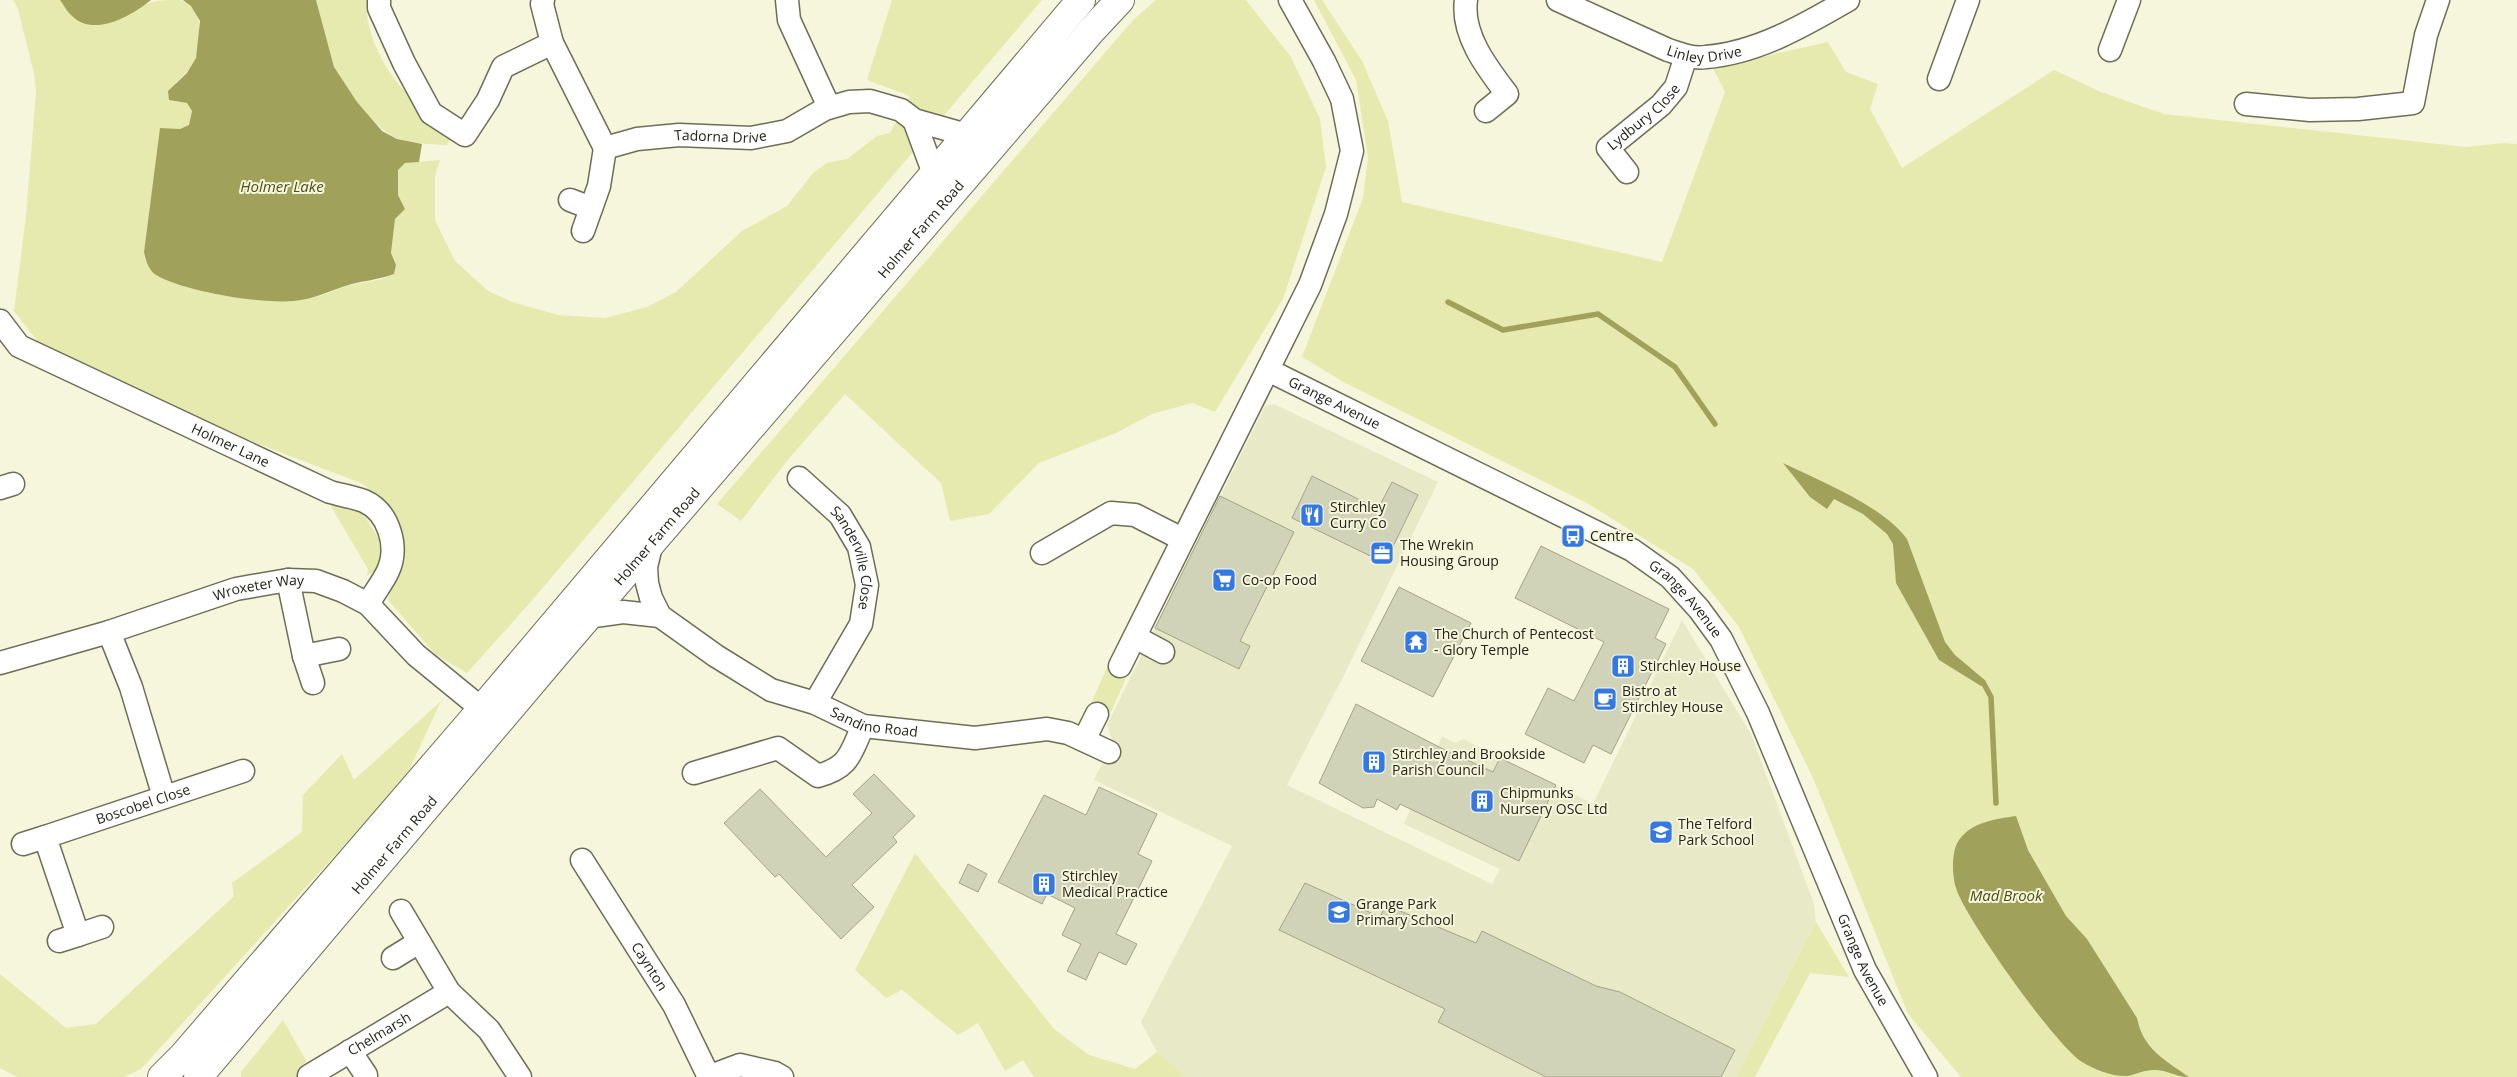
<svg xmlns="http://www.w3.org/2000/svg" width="2517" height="1077" viewBox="0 0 2517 1077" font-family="'Open Sans',sans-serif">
  <rect width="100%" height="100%" fill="#f5f6db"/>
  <polygon fill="#e8eac7" points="1274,404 1438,482 1347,669 1287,785 1492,884 1500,869 1404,824 1442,736 1455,743 1463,739 1593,804 1682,620 1751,734 1814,904 1816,922 1736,1077 1186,1077 1157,1052 1141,1022 1232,846 1094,780 1113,742 1107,725 1265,406"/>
  <g fill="#e7eaaf">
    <path d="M 13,0 L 60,0 L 73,17 L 147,4 C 155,0 167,0 177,0 C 204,0 202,39 196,57 C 193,68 184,74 177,82 C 173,86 171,94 169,100 L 187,103 L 192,111 L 189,125 L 180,129 L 160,129 L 144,252 L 207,293 L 265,301 L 294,301 L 320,296 L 346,286 L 382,279 L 394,274 L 396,265 L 391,253 L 395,219 L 405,209 L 398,195 L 398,170 L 405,163 L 440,160 L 435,176 L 435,220 L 455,261 L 488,291 L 512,302 L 558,315 L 605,318 L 647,307 L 676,292 L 742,231 L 787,206 L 813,173 L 827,163 L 847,159 L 877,136 L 890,133 L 910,96 L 867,80 L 892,0 L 1042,0 L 535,597 L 467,673 L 435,654 L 388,600 L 402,552 L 401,525 L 385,502 L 361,483 L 240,437 L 43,348 L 14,311 L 26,216 L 36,92 L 34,73 L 18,9 Z"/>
    <path d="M 316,0 L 367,0 C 363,30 386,75 409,95 C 424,107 442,116 458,126 L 447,145 C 430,144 413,144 397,138 C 377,131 343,87 334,67 C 325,47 322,21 316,0 Z"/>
    <polygon points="1156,0 1246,0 1291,57 1320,119 1326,167 1283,299 1215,412 1192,403 1152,414 1116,433 1039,463 989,514 950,521 941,483 845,394 786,462 741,521 717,504 1134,19"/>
    <polygon points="1314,0 1322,0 1362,61 1388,121 1402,202 1662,262 1725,92 1713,68 1828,42 1846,72 1878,84 1870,109 1902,168 2054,70 2101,92 2164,114 2466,147 2504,143 2517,144 2517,1077 1961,1077 1908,1014 1813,778 1739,627 1693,569 1587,503 1347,384 1302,357 1363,198 1368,158 1356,80"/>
    <polygon points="329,503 353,506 365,517 387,551 381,567 367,576 368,569"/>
    <polygon points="1107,667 1127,676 1111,712 1091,704"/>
    <polygon points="441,701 406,777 141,1069 124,1077 17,1077 0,1068 0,974 66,1028 96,1024 234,896 232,883 302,832 303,795 342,754 354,780"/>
    <polygon points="915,853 1054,1029 1089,1055 1135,1069 1157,1052 1186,1077 1034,1077 1023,1060 1005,1071 978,1023 958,1035 902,990 886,998 855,970"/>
    <polygon points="1816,922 1849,977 1810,973 1755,1077 1736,1077"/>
    <polygon points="283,1020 307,1062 302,1065 310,1077 241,1077 241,1072"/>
  </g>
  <g fill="#a0a25b">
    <path d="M 60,0 L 151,0 C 133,15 94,38 72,16 C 67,12 64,5 60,0 Z"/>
    <path d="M 183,0 L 316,0 L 334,67 L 357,102 L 382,131 L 397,139 L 422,144 L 419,162 L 405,163 L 398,170 L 398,195 L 405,209 L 395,219 L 391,253 L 396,265 L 394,274 C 378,280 361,281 345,286 C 328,292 313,299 294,301 C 260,304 186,292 156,275 C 148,270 146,260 144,252 L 160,128 L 180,129 L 189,125 L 192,111 L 187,103 L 169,100 L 168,91 L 187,73 L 196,58 L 200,21 L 191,6 Z"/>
    <path d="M 1783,463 C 1820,481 1883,506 1907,539 L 1945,642 L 1955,655 L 1986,681 L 1981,686 L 1939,660 L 1896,583 L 1893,544 L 1887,534 L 1863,514 L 1834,499 L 1827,509 L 1810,497 Z"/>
    <path d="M 2016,816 L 2028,850 L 2066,916 L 2087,939 L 2137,1018 C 2143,1049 2165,1060 2189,1077 C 2175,1077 2168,1070 2154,1070 C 2145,1070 2136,1074 2128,1076 C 2113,1077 2095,1070 2082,1062 C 2056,1046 1965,918 1956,888 C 1952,876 1951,851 1959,840 C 1972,822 1995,819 2016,816 Z"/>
  </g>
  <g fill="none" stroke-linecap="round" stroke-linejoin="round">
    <g stroke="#a0a25b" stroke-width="5.5">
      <polyline points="1448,302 1503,330 1598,314 1675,367 1715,424"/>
      <polyline points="1984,684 1991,697 1996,803"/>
    </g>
  </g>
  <g fill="#d1d3b8" stroke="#a2a48a">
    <polygon points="1312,476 1378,509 1392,482 1418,495 1385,563 1292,518"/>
    <polygon points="1220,496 1294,532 1240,641 1250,646 1239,669 1155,628"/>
    <polygon points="1541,546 1669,609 1655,638 1666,644 1611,754 1593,745 1584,763 1525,734 1548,688 1574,701 1604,642 1515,598"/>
    <polygon points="1399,587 1471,623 1433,697 1361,661"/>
    <polygon points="1356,704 1441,748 1493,772 1500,758 1556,785 1519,861 1400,804 1397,810 1377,799 1374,807 1363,808 1319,783"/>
    <polygon points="874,774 915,816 893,837 897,842 852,885 874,907 841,939 779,874 775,877 724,823 760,789 826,857 872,813 853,794"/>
    <polygon points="1099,787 1157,814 1138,854 1152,861 1116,934 1137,944 1126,965 1099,952 1086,980 1067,971 1081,944 1062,935 1075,908 1047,894 1042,904 998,882 1044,795 1086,815"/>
    <polygon points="968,864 987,874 978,892 959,883"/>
    <polygon points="1305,883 1380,917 1386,905 1476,943 1482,931 1596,986 1620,992 1735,1050 1721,1077 1546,1077 1438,1022 1445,1009 1279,930"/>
  </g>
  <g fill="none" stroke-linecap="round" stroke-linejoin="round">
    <g stroke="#6d6e57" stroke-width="25">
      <g id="minor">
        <polyline points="379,0 379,8 404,63 431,113 465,135 488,100 503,67 552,43"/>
        <path id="s1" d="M 543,0 L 542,4 L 552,43 L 605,148 L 637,139 L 679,135 L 751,138 L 787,131 L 825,109 L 849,102 L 870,101 L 901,110 L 914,120 L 967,135"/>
        <polyline points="787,0 789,20 829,107"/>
        <path d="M 1466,0 C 1461,35 1488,69 1507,94 L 1486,111"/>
        <path id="s2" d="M 1558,0 L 1668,50 C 1680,54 1692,59 1706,57 C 1757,53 1805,25 1848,0"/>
        <polyline points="2110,50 2129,0"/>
        <polyline points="1939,79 1968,0"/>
        <polyline points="2246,104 2310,110 2358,109 2413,103 2426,35 2438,0"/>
        <polyline points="914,120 934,174"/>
        <path id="s3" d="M 1627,172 L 1608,148 L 1661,105 L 1676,87 L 1686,56"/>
        <polyline points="570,200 591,208"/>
        <polyline points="583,231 599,186 605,148"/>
        <path id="s4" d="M 0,321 L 19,346 L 330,492 C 341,495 353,497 364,501 C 389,512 399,547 388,571 C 383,582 374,593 368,604"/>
        <path id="s5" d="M 1268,370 L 1632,550 L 1670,577 L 1699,609 L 1721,639 L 1758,713 L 1865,970 L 1926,1077"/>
        <path id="s6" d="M 799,478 L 840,515 L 859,547 L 867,585 L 861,624 L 815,703"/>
        <polyline points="0,488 13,484"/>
        <path id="s7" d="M 652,542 L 646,567 L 647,583 L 651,598 L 660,616 L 716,656 L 771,690 L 815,703 L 863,726 L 975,738 L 1047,729 L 1068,733 L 1109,752"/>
        <polyline points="1042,553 1111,513 1135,515 1182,539"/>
        <polyline points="288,580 304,656 313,683"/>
        <polyline points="587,617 623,612 660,616"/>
        <polyline points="109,632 131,687 164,797"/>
        <polyline points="1135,637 1163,652"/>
        <polyline points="304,656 339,649"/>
        <path id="s8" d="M 0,663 L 109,632 L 236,589 L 288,580 L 316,581 L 343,591 L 368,604 L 416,655 L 482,709"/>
        <polyline points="1120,666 1310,285 1336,214 1352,151 1342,99 1324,61 1290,0"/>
        <polyline points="1084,740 1097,714"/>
        <path d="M 694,773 L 778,748 L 818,776 C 850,767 850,754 863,726"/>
        <polyline points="23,844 45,837"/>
        <path id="s9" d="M 582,860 L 674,1005 L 709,1077"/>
        <polyline points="401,911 449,992 489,1030 520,1077"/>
        <path id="s10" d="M 102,927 L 78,935 L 45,837 L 243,771"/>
        <polyline points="59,941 78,935"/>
        <polyline points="393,958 419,942"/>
        <polyline points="350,1051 366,1075"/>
        <path id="s11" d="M 309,1076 L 449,992"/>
        <polyline points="708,1077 740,1065 775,1073 782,1077"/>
      </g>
    </g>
    <g stroke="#6d6e57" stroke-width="30">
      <g id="tertiary">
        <polyline points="162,1077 183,1056 482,709 1081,0"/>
        <path id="s12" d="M 198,1077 L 556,654 L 1092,30 L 1120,0"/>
      </g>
    </g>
    <use href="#minor" stroke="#fff" stroke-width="22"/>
    <use href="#tertiary" stroke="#fff" stroke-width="28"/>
  </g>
  <defs>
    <g id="restaurant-square" transform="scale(1.25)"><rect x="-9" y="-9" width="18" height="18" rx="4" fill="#3478e5" stroke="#f5f6db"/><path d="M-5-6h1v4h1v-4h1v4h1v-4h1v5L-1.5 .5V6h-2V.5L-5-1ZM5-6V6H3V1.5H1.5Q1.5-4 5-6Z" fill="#fff"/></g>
    <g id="bus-square" transform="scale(1.25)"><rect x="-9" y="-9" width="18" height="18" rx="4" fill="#3478e5" stroke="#f5f6db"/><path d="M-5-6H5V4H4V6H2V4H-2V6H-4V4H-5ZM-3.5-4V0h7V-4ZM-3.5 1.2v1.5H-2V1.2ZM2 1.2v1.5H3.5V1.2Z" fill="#fff"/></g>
    <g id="office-square" transform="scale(1.25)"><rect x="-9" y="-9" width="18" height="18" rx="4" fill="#3478e5" stroke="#f5f6db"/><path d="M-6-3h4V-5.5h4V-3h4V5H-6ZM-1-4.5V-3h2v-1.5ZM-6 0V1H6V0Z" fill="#fff"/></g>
    <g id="supermarket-square" transform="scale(1.25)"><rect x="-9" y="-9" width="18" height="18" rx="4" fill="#3478e5" stroke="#f5f6db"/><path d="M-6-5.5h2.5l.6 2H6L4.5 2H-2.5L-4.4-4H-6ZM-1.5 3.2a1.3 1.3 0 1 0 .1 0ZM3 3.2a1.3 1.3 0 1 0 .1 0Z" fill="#fff"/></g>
    <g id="temple-square" transform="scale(1.25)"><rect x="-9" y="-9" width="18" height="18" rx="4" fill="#3478e5" stroke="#f5f6db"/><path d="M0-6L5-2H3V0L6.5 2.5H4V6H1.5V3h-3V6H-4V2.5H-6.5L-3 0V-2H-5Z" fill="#fff"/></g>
    <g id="building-square" transform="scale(1.25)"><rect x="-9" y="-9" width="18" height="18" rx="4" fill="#3478e5" stroke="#f5f6db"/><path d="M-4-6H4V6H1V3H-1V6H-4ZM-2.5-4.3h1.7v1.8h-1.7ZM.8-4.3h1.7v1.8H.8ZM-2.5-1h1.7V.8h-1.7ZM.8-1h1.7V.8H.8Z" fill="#fff"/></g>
    <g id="cafe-square" transform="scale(1.25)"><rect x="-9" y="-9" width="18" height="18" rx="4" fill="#3478e5" stroke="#f5f6db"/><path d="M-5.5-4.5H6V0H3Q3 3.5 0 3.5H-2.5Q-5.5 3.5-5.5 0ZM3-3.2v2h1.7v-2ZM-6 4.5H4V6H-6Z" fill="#fff"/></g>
    <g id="school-square" transform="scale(1.25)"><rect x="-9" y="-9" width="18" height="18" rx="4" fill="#3478e5" stroke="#f5f6db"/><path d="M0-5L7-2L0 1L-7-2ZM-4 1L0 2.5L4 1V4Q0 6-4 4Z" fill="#fff"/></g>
  </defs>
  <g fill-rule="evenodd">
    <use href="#restaurant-square" x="1312" y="515"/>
    <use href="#bus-square" x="1573" y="536"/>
    <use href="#office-square" x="1382" y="553"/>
    <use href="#supermarket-square" x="1224" y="580"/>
    <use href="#temple-square" x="1416" y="642"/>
    <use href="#building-square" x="1623" y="666"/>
    <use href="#cafe-square" x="1605" y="699"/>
    <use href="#building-square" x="1374" y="762"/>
    <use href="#building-square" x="1482" y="801"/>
    <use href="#school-square" x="1661" y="832"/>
    <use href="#building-square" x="1044" y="884"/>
    <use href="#school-square" x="1339" y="912"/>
  </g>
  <g text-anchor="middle" stroke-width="4" stroke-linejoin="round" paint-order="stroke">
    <g font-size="14" fill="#23241a" stroke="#f5f6db">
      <text dy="5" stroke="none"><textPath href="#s2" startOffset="158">Linley Drive</textPath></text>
      <text dy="5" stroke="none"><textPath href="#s3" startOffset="78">Lydbury Close</textPath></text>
      <text dy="5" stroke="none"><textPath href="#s1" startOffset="279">Tadorna Drive</textPath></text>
      <text dy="5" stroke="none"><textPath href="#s12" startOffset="1114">Holmer Farm Road</textPath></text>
      <text dy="5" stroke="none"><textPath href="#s5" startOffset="74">Grange Avenue</textPath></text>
      <text dy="5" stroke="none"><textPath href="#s4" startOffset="265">Holmer Lane</textPath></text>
      <text dy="5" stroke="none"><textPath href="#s12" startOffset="709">Holmer Farm Road</textPath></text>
      <text dy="5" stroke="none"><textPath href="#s6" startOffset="101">Sanderville Close</textPath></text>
      <text dy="5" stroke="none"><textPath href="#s8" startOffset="270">Wroxeter Way</textPath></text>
      <text dy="5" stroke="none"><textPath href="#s5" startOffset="479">Grange Avenue</textPath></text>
      <text dy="5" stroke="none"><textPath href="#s7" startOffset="320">Sandino Road</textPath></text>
      <text dy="5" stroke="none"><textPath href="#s10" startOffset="232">Boscobel Close</textPath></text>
      <text dy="5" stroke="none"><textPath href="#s12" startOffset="304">Holmer Farm Road</textPath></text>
      <text dy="5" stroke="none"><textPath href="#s5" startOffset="884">Grange Avenue</textPath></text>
      <text dy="5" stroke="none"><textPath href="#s9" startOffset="126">Caynton</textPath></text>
      <text dy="5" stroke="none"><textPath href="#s11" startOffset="82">Chelmarsh</textPath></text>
    </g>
    <g font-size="14" fill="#23241a" stroke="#f5f6db" text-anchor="start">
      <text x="1330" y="512">Stirchley<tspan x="1330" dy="16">Curry Co</tspan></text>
      <text x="1590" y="541">Centre</text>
      <text x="1400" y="550">The Wrekin<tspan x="1400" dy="16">Housing Group</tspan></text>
      <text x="1242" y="585">Co-op Food</text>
      <text x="1434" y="639">The Church of Pentecost<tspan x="1434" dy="16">- Glory Temple</tspan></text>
      <text x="1640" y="671">Stirchley House</text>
      <text x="1622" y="696">Bistro at<tspan x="1622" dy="16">Stirchley House</tspan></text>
      <text x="1392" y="759">Stirchley and Brookside<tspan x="1392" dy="16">Parish Council</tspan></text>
      <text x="1500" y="798">Chipmunks<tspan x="1500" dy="16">Nursery OSC Ltd</tspan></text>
      <text x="1678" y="829">The Telford<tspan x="1678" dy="16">Park School</tspan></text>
      <text x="1062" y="881">Stirchley<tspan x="1062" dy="16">Medical Practice</tspan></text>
      <text x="1356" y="909">Grange Park<tspan x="1356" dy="16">Primary School</tspan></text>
    </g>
    <g font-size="15" font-style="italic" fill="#4c4d17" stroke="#f5f6db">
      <text x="282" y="192">Holmer Lake</text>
      <text x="2006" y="901">Mad Brook</text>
    </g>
  </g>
</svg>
